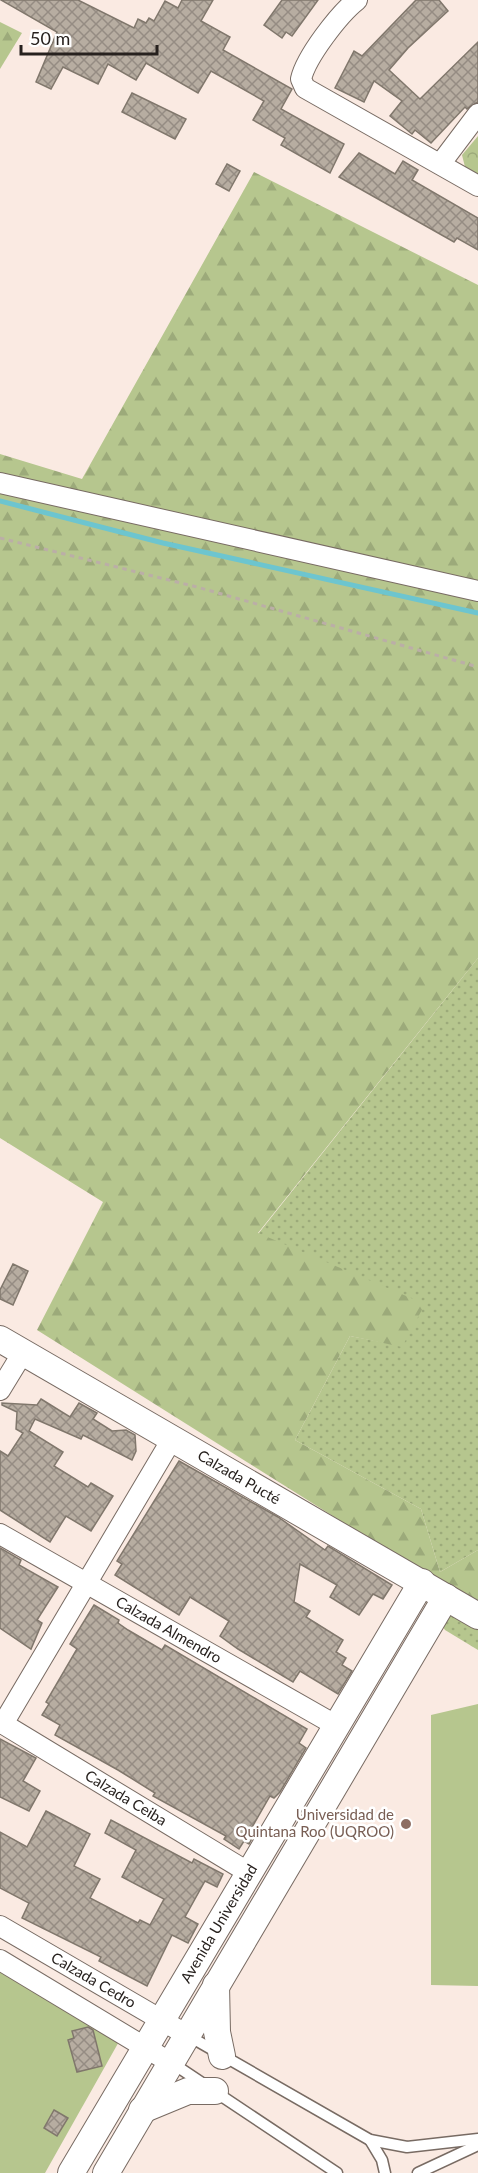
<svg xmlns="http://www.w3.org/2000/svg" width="478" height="2173" viewBox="0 0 478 2173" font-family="Lato,sans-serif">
  <defs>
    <pattern id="grass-dots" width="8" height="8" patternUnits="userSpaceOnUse" patternTransform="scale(1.5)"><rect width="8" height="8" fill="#b6c68e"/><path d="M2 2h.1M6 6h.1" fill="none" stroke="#9caa7a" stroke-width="1.8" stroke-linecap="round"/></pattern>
    <pattern id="forest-firs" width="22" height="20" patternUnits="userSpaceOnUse" patternTransform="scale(1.5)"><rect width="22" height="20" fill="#b6c68e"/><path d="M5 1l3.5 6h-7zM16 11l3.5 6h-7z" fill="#9caa7a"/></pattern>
    <pattern id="park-crowns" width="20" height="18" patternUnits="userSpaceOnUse" patternTransform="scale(1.5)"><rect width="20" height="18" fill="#b6c68e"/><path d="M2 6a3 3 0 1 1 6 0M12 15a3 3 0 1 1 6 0" fill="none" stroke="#9caa7a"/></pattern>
    <pattern id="building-cross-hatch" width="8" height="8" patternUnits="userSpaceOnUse" patternTransform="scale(1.5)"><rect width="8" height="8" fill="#b7ada1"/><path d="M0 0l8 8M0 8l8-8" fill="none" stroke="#958c83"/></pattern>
  </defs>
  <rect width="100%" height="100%" fill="#faeae2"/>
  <g fill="url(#grass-dots)">
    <polygon points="478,958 478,1550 440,1572 421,1509 295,1440 350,1336 402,1346 258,1234"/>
    <polygon points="395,1555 478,1604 478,1650 445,1630"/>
  </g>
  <g fill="url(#forest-firs)">
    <polygon points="0,22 22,33 0,69"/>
    <polygon points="254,172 478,285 478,958 258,1233 425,1304 402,1347 350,1336 295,1440 421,1509 440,1572 478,1550 478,1604 395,1555 37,1330 103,1202 0,1138 0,454 82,479"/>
  </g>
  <polygon fill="url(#park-crowns)" points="478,136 478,175 465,167 462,155"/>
  <g fill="#b6c68e">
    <polygon points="478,1704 478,1986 431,1985 431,1715"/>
    <polygon points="0,1966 121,2038 45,2173 0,2173"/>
  </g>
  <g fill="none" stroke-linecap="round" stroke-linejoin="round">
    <polyline stroke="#6dc5cf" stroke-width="5" points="0,501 163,543 478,613"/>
  </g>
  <g fill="url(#building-cross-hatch)" stroke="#80776c" stroke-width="1.5">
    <polygon points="1,0 78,0 134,28 138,19 146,23 149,18 154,21 165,1 178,8 182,0 213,0 201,21 230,37 223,50 292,89 281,109 344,144 330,173 281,145 285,138 253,120 264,101 211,71 198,93 146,63 136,80 108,64 98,84 63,67 51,89 36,82 57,32"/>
    <polygon points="282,0 318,0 292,36 286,32 282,38 264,25"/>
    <polygon points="416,0 439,0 448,11 408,48 389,70 420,99 478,42 478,102 467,109 465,107 431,143 415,130 412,134 390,116 402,101 374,81 364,102 335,88 354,51 362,56"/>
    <polygon points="132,93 186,119 175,139 122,112"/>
    <polygon points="359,153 395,174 403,161 418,170 412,180 478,218 478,250 457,238 454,242 339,177"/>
    <polygon points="227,164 240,171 229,191 216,184"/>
    <polygon points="13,1264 28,1271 13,1305 0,1299 0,1290"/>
    <polygon points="41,1399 70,1417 79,1403 97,1413 93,1419 112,1431 126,1430 135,1435 136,1451 132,1460 83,1435 81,1439 35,1419 29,1431 63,1452 54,1466 88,1487 91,1483 113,1496 91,1531 66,1516 50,1542 0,1510 0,1451 8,1456 23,1433 16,1429 17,1412 2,1405 2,1403 37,1405"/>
    <polygon points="179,1461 278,1517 325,1550 328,1546 392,1585 383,1599 373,1594 359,1615 330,1597 337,1585 300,1564 294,1602 310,1611 306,1617 343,1640 336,1652 346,1658 342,1665 352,1671 338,1694 300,1671 293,1682 238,1649 220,1636 229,1621 190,1597 179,1615 115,1575 122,1564 117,1561"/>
    <polygon points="0,1548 21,1560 19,1565 58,1587 37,1620 42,1623 31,1649 0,1628"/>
    <polygon points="94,1605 119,1620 118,1623 128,1630 162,1650 165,1645 307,1729 299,1743 306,1748 280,1792 274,1798 270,1796 251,1829 256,1831 249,1844 244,1841 239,1849 224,1839 226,1836 153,1796 155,1793 118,1770 55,1735 60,1725 42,1715 49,1704 46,1702 77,1649 70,1644"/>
    <polygon points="0,1739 36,1758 23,1781 40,1791 29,1811 0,1797"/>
    <polygon points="46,1811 90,1834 74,1866 100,1879 90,1898 138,1923 140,1920 150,1925 164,1899 122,1877 136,1850 105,1833 111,1820 192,1863 194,1859 223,1874 217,1887 205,1881 185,1917 198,1924 188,1943 172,1935 147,1986 99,1961 101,1957 22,1918 29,1903 0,1888 0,1832 27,1847"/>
    <polygon points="88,2027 93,2030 102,2066 77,2072 68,2040 74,2038 72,2031"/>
    <polygon points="54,2110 68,2118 57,2136 44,2128"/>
  </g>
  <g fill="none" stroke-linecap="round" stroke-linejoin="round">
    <g stroke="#786b63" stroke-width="13">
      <g id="service">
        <polyline points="187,2035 370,2140 407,2147 478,2139"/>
        <polyline points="172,2063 337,2173"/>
        <polyline points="370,2140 382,2160 385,2173"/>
        <polyline points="418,2173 478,2145"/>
      </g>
    </g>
    <g stroke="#786b63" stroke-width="22">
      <g id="minor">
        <path d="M 357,0 C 339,14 306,57 301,79 L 305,88 L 478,186"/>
        <polyline points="441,163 478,114"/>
        <polyline points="0,483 478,591"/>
        <polyline points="0,1390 22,1354"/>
        <path id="s1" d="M 0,1534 L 337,1726"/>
        <path id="s2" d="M 0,1722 L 251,1874"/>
        <polyline points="3,1724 172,1439"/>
        <path id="s3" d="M 0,1926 L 187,2035"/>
        <polyline points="0,1960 171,2063"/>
      </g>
    </g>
    <g stroke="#786b63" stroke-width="28">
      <g id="tertiary">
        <path id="s4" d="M 0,1339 L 478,1616"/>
        <polyline points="216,1985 217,2032 222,2056"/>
        <polyline points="142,2110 188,2091 215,2091"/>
        <path id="s5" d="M 71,2173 L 422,1582"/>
        <polyline points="106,2173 446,1597"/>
      </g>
    </g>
    <polyline stroke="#bbaea7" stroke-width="3" stroke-dasharray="4.5 4.5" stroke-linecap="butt" points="0,538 197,587 478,667"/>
    <use href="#service" stroke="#fff" stroke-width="10"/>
    <use href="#minor" stroke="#fff" stroke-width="20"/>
    <use href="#tertiary" stroke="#fff" stroke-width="26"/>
  </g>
  <circle fill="#8d6e63" stroke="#fff" stroke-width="2" cx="406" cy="1824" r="6"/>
  <g text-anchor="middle" stroke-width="5" stroke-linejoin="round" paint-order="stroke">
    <g font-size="15" fill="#27211e" stroke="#fff">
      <text dy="5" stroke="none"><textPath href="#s4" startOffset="276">Calzada Pucté</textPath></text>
      <text dy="5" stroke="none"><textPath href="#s1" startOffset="194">Calzada Almendro</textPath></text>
      <text dy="5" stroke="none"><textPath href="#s2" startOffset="147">Calzada Ceiba</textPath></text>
      <text dy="5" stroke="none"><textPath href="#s5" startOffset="290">Avenida Universidad</textPath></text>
      <text dy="5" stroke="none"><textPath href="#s3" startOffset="108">Calzada Cedro</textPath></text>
    </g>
    <g font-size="15" fill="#785e54" stroke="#fff" text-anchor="end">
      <text x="394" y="1820">Universidad de<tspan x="394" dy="17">Quintana Roo (UQROO)</tspan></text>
    </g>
  </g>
  <path d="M21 45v9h136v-9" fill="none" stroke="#27211e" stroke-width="3"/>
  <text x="30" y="45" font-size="18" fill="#27211e" stroke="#ffffff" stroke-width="4.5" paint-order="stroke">50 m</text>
</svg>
